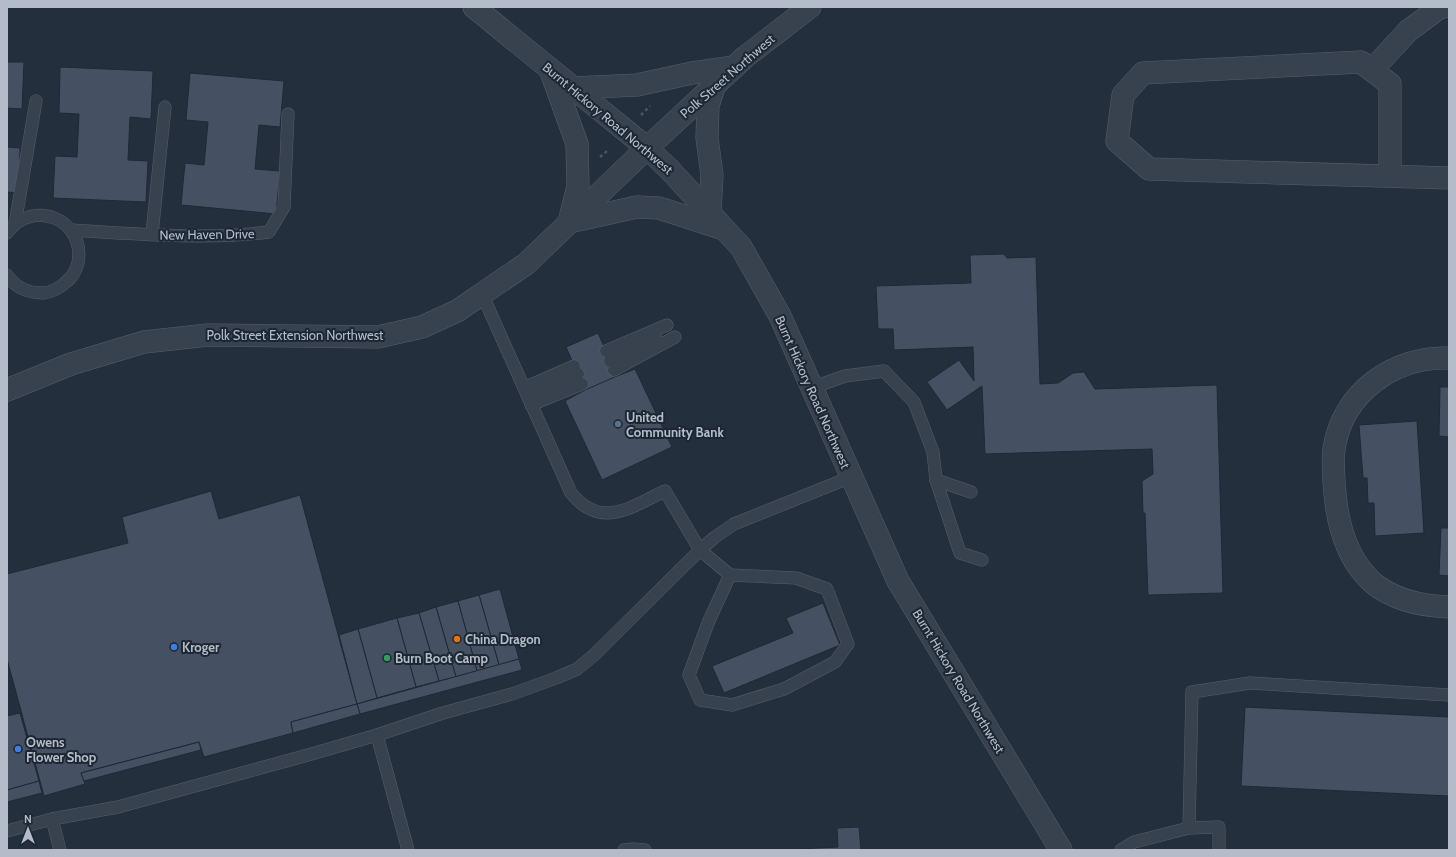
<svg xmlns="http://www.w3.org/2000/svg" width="1456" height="857" viewBox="0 0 1456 857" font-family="Cabin,sans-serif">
  <rect width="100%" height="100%" fill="#242f3e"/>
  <g fill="#455162" stroke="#1f2835">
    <polygon points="7,62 24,62 22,109 7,108"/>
    <polygon points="60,67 153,71 151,119 130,117 128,160 148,161 146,202 53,198 55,156 77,157 79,114 59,113"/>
    <polygon points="190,73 284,81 280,127 259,125 255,169 280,171 276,214 181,205 185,163 204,165 208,122 186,120"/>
    <polygon points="7,147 20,148 19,193 7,192"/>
    <polygon points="1004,254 1007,258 1036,257 1040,384 1058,383 1073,373 1084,372 1095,389 1217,385 1223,593 1148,595 1145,513 1143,513 1142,481 1153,474 1152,449 985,454 982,386 947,410 927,382 959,360 974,381 973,347 894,350 893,329 878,329 876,286 971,283 970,255"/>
    <polygon points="598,333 617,376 635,369 672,447 602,480 565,401 585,390 566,347"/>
    <polygon points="598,333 617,376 585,390 566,347"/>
    <polygon points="1440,387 1449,387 1449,437 1439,436"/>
    <polygon points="1417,421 1424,533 1375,536 1374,503 1368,503 1367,478 1363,478 1359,425"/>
    <polygon points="211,491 219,519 300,495 357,704 291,722 293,733 204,757 199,742 81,773 85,784 44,796 7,659 7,574 128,543 122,517"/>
    <polygon points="1441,528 1449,528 1449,576 1439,575"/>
    <polygon points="500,589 519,659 499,665 479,595"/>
    <polygon points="479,595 499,665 477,671 458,601"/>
    <polygon points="458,601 477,671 456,677 436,607"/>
    <polygon points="823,603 840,645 724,693 712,666 793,633 786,618"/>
    <polygon points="436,607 456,677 439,681 419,613"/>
    <polygon points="419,613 439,681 416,687 397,618"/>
    <polygon points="397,618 416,687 377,698 358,629"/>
    <polygon points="358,629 377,698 357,704 339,635"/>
    <polygon points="519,659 522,670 360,714 357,704"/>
    <polygon points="357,704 360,714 293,733 291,722"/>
    <polygon points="1245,707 1449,717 1449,796 1241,786"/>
    <polygon points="20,713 39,781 7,790 7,716"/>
    <polygon points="199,742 201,750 84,781 81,773"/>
    <polygon points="39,781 42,793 7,802 7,790"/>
    <polygon points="859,827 861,850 777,850 838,847 837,828"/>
  </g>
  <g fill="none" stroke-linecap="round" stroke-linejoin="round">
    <g stroke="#565f6c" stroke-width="13">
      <g id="service">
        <polyline points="15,224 36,101"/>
        <path d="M 71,230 C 137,234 204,240 269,232 L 284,207 L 288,114"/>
        <path d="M 7,233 C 33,197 86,220 78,263 C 76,270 73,277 67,281 C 60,288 53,292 43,293 C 28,293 15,287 7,275"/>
        <polyline points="152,234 165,107"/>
        <path d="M 482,294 L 571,493 C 601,530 631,507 665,491 L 700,550 L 730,575 L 796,578 L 827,589 L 848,644 L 835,662 L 784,689 L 732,705 L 700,700 L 689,675 L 708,623 L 730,575"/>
        <polyline points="606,351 667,325"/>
        <polyline points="610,361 656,339"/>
        <polyline points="614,370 675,337"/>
        <polyline points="524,388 574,366"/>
        <polyline points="811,388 845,376 884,371 914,402 933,452 936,480 960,553 982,560"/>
        <polyline points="528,397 578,374"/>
        <polyline points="531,405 582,384"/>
        <polyline points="936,480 971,492"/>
        <polyline points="377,735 408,850"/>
        <polyline points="52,819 60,850"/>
        <polyline points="1189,828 1192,692 1250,683 1449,695"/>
        <polyline points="7,831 52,819 118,807 308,755 377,735 443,713 512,694 556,678 577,669 594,655 700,550 715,537 734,524 851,477"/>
        <polyline points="624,850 633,849 645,850"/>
        <polyline points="1121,850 1134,842 1189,828 1219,827 1219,850"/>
      </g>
    </g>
    <g stroke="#565f6c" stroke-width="23">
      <g id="minor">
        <polyline points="1372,70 1408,31 1439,8 1444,7"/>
        <polyline points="1390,176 1390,84 1361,62 1143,73 1123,95 1117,141 1149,169 1449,178"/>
        <path d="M 1449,358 C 1394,356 1342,393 1334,449 C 1332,464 1334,479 1335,494 C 1338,526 1348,560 1372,582 C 1393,600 1423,606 1449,607"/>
      </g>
    </g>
    <g stroke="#565f6c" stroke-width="23">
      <g id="tertiary">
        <polyline points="474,7 647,148 669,169 741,247 780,316 898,581 1061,850"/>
        <polyline points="550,69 577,144 578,186 569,222 637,207 659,208 724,229"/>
        <polyline points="574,88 637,85 692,73 734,67"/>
        <polyline points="710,213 712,175 707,138 708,106 715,84"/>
        <polyline points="7,390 71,364 144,342 208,335 378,337 422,327 457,311 526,264 647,148 745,57 810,7"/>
      </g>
    </g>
    <g stroke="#44595c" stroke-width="2.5" stroke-dasharray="3 3" stroke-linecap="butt">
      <polyline points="641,115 650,106"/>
      <polyline points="600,157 607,151 608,153"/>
    </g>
    <use href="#service" stroke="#38414e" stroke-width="12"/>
    <use href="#minor" stroke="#38414e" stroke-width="22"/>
    <use href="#tertiary" stroke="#38414e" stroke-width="22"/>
  </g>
  <circle fill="#5c6f8a" stroke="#1d2633" stroke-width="1.5" cx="618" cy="424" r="4"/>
  <circle fill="#e8710a" stroke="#1d2633" stroke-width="1.5" cx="457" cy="639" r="4"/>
  <g fill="#3f7fe0" stroke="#1d2633" stroke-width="1.5">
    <circle cx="174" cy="647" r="4"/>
    <circle cx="18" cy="749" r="4"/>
  </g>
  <circle fill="#2e9e5b" stroke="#1d2633" stroke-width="1.5" cx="387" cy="658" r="4"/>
  <g text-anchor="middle" stroke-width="4" stroke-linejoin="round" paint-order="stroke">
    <g font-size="13" fill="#b4bcc9" stroke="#1d2633">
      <text transform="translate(727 76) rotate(-41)" y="5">Polk Street Northwest</text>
      <text transform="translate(608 118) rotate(40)" y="5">Burnt Hickory Road Northwest</text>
      <text transform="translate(207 234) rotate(-1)" y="5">New Haven Drive</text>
      <text x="295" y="340">Polk Street Extension Northwest</text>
      <text transform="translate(813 392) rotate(66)" y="5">Burnt Hickory Road Northwest</text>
      <text transform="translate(959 681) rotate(59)" y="5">Burnt Hickory Road Northwest</text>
    </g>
    <g font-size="13" font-weight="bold" fill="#b4bcc9" stroke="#1d2633" text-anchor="start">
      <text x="626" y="422">United<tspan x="626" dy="15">Community Bank</tspan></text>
      <text x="465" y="644">China Dragon</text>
      <text x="182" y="652">Kroger</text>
      <text x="395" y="663">Burn Boot Camp</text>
      <text x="26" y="747">Owens<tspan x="26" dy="15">Flower Shop</tspan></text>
    </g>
  </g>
  <rect width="1456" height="857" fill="none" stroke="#b4bcc9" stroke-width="16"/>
  <g transform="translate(28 829)" stroke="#1d2633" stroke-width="3" paint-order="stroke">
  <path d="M0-3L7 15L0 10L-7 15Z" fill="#b4bcc9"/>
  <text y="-6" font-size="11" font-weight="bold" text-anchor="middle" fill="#b4bcc9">N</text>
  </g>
</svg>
